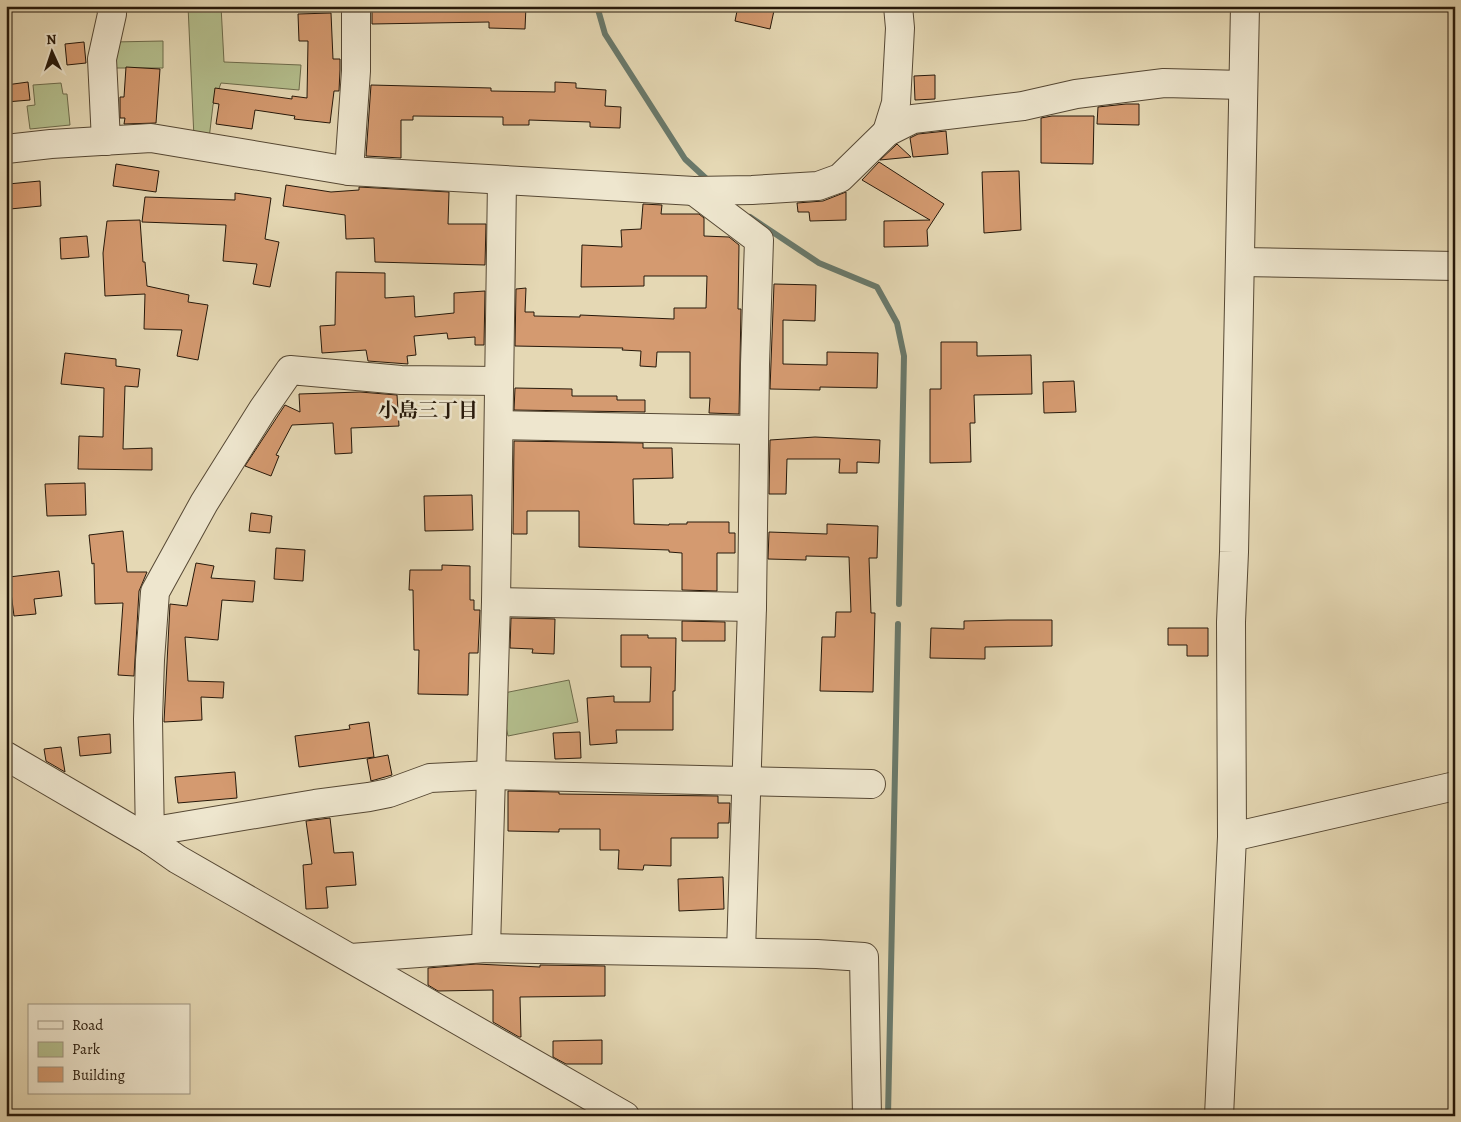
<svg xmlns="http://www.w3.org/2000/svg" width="1461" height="1122" viewBox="0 0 1461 1122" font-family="Alegreya,'Noto Serif JP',serif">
  <rect width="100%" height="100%" fill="#e5d8b4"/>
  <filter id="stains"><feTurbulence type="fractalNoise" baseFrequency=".004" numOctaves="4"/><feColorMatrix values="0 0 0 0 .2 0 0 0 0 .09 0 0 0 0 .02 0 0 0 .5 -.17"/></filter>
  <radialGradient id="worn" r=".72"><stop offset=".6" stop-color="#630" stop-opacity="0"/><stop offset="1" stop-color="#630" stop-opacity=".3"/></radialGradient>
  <g fill="#b4bf8e" stroke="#6d6c4c">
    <polygon points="188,6 221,6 224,62 301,65 299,90 221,83 213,105 209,139 194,138"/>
    <polygon points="163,41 163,68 113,68 113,42"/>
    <polygon points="61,83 63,94 67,94 70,125 30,129 27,106 35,105 33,85"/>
    <polygon points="569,680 578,722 508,736 499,694"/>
  </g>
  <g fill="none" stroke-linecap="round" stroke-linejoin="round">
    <g stroke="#69796b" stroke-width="6">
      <polyline points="597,6 605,34 685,159 711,183"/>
      <polyline points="750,217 819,263 877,287 897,323 904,356 899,604"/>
      <polyline points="888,1116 898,624"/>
    </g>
  </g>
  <g fill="#d49a70" stroke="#26180a">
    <polygon points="372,6 526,6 525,29 489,28 489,22 372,24"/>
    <polygon points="738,6 775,6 770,29 735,21"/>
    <polygon points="331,13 333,59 340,59 340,70 339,91 334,91 330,123 294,119 295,116 255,110 252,129 216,124 219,104 213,103 215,88 292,99 292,96 307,98 308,41 299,41 298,14"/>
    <polygon points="84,42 86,63 67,65 65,44"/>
    <polygon points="126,67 160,69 156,123 124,124 125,118 120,118 120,97 124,97"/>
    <polygon points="935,75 935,99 915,100 914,76"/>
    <polygon points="28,82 30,100 6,102 6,85"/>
    <polygon points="555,82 576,83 576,88 606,90 605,106 621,107 620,128 590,127 590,122 529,120 529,125 503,125 503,117 413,116 413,120 401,120 401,158 366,156 371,85 491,88 491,91 555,92"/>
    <polygon points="1126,104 1139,104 1139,125 1097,124 1098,107"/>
    <polygon points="1052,116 1094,116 1093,164 1041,163 1041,118"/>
    <polygon points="946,131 948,154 913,157 910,138 918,134"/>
    <polygon points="897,144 911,157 880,160 896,145"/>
    <polygon points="879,162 944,204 927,230 928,246 884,247 884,221 930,220 862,180"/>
    <polygon points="116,164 159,171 156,192 113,186"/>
    <polygon points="1019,171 1021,230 984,233 982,172"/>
    <polygon points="40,181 41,206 10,209 8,184"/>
    <polygon points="286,185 331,192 359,190 359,187 449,192 448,224 486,224 485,265 375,262 374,238 346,239 345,215 283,206"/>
    <polygon points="846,192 846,220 810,221 809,212 798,212 797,203 823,201"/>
    <polygon points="235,193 271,198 265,239 279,242 270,287 253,284 257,264 223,261 226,225 142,222 145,197 235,200"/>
    <polygon points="643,204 662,205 661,214 699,214 704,218 704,236 729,237 739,245 738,309 741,309 739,414 709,413 710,398 690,398 690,352 657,352 656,367 640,366 641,351 622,350 623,348 515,346 516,289 526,288 525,312 534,312 534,316 580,317 580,315 674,319 674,308 706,308 707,276 644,276 644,286 581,287 582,245 622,247 621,230 641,229"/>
    <polygon points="140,220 143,262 145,262 147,286 189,295 188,302 208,305 198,360 177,356 182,330 144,329 145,294 105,296 103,253 107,221"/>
    <polygon points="87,236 89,257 61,259 60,238"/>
    <polygon points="336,272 385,273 385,298 414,296 415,317 454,313 454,293 485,291 484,345 475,345 475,337 448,339 447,333 414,336 416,355 407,356 408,364 368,361 366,350 322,353 320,326 335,325"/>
    <polygon points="774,284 816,285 815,321 783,320 783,364 827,365 827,352 878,353 877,388 820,387 820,390 770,389"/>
    <polygon points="941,342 977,342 977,356 1031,355 1032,394 974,395 975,423 970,423 971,462 930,463 930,389 941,389"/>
    <polygon points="65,353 116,359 116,366 140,369 138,387 125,386 123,449 152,448 152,470 78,469 79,436 103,437 104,388 61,384"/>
    <polygon points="1074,381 1076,412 1044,413 1043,382"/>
    <polygon points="515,388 572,389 572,396 617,396 617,400 645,400 645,412 514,410"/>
    <polygon points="360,392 397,395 399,426 351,428 352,453 335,454 333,423 292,425 276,455 279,456 271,476 245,466 285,405 300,412 299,394"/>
    <polygon points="815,437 880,440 879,463 857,462 857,473 839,473 840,459 787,459 786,494 769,494 770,440"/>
    <polygon points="514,441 643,443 643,448 672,448 673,478 633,479 634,524 669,525 669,524 687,524 687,522 729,522 729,533 735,533 735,553 717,553 717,591 682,590 682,553 669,552 669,550 579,547 579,511 527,511 527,534 513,534"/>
    <polygon points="85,483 86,515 47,516 45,484"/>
    <polygon points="472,495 473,530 425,531 424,496"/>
    <polygon points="251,513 272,516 270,533 249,531"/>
    <polygon points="827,524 878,526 877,558 869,558 871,613 875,613 873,692 820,691 822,637 835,637 836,612 851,612 849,557 806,556 806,560 768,559 769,532 827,534"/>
    <polygon points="123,531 127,572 147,572 139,591 134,676 118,675 123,603 95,604 94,563 92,564 89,535"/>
    <polygon points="276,548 305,550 303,581 274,579"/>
    <polygon points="196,563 214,566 211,578 255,581 253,602 222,600 218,640 185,637 188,681 224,682 223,698 201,697 202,720 164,722 170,604 187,606"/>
    <polygon points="442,565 470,566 470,600 474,600 474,610 480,610 478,653 469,653 468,695 418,694 419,650 414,650 413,590 409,590 410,570 442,570"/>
    <polygon points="59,571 62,596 34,599 36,614 14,616 9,577"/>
    <polygon points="511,618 555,619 554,654 532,653 533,649 510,648"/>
    <polygon points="1008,620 1052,620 1052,646 985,647 985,659 930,658 931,628 964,629 964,621"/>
    <polygon points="682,621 725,622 725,641 682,641"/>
    <polygon points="1168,628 1208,628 1208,656 1187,656 1187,645 1168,645"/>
    <polygon points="621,635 648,635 648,638 676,638 675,691 673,691 673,730 616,730 617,743 590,745 587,698 614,696 614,702 650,702 651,667 621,667"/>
    <polygon points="369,722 374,757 299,767 295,736 350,729 349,725"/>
    <polygon points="580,732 581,758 555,759 553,733"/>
    <polygon points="110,734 111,753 80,756 78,737"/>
    <polygon points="61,747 65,772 46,761 44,749"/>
    <polygon points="388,755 392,775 371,781 367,759"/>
    <polygon points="235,772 237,798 178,803 175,777"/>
    <polygon points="508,791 559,792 559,794 718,796 718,803 730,803 729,823 718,823 718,838 671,838 671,866 644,865 643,870 618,869 619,850 600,850 600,829 559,829 559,832 508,831"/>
    <polygon points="330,818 334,853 353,852 356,885 326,887 328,908 306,909 303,865 312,864 306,821"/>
    <polygon points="723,877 724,909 679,911 678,879"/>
    <polygon points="476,964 540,967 540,965 605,966 605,996 520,997 521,1037 519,1037 493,1022 493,990 438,991 428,985 428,968"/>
    <polygon points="602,1040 602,1064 566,1064 553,1057 553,1041"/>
  </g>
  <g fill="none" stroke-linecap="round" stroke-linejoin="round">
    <g stroke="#564834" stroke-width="30">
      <g id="minor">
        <polyline points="887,132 896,103 900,28 898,6"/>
        <polyline points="106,141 102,59 112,14 111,6"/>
        <polyline points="6,149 51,144 151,138 349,171 694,191 752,190 818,186 840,178 887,132 913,119 1023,106 1076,94 1164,83 1243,85"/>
        <polyline points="349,171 356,71 356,6"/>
        <polyline points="694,191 759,240 755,364 752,607 741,952"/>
        <polyline points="1240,262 1455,266"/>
        <polyline points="499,425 754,430"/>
        <polyline points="496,602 752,607"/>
        <polyline points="6,756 150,840 177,859 625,1116"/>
        <polyline points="1232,837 1455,786"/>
        <polyline points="150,840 166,829 315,804 369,797 389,793 430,778 491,775 871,784"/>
        <polyline points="150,840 148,719 150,660 155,592 204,503 263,409 290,370 401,380 499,381"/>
        <polyline points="486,948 496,602 502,180"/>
        <polyline points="351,958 486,948 817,954 864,957 867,1116"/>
        <polyline points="1219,1116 1232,837 1231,622 1234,552 1245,6"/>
      </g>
    </g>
    <use href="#minor" stroke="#eee6ce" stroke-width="28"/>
  </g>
  <g text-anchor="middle" stroke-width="5" stroke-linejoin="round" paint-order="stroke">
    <g font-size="20" font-weight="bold" fill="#26180a" stroke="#eee6ce">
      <text x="428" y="417">小島三丁目</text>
    </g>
  </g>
  <rect width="1461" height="1122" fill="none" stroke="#e5d8b4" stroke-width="25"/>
  <rect x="8" y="8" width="1446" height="1107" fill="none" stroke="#26180a" stroke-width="2.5"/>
  <rect x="12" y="12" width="1436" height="1097" fill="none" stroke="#26180a"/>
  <rect x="28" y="1004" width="162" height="90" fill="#eee6ce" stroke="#9e9480"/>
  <rect x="38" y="1021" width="25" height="8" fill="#eee6ce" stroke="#9e9480"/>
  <text x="72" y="1030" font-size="15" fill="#26180a">Road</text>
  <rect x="38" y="1042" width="25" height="15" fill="#b4bf8e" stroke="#9e9480"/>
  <text x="72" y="1054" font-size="15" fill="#26180a">Park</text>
  <rect x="38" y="1067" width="25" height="15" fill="#d49a70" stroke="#9e9480"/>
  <text x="72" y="1080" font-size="15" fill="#26180a">Building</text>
  <g transform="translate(52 52) rotate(357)" stroke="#eee6ce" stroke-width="4" paint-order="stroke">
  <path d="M0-4L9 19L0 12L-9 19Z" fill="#26180a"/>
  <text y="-8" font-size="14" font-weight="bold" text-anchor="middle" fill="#26180a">N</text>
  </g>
  <rect width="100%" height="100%" filter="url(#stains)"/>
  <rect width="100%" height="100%" fill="url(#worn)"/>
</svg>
